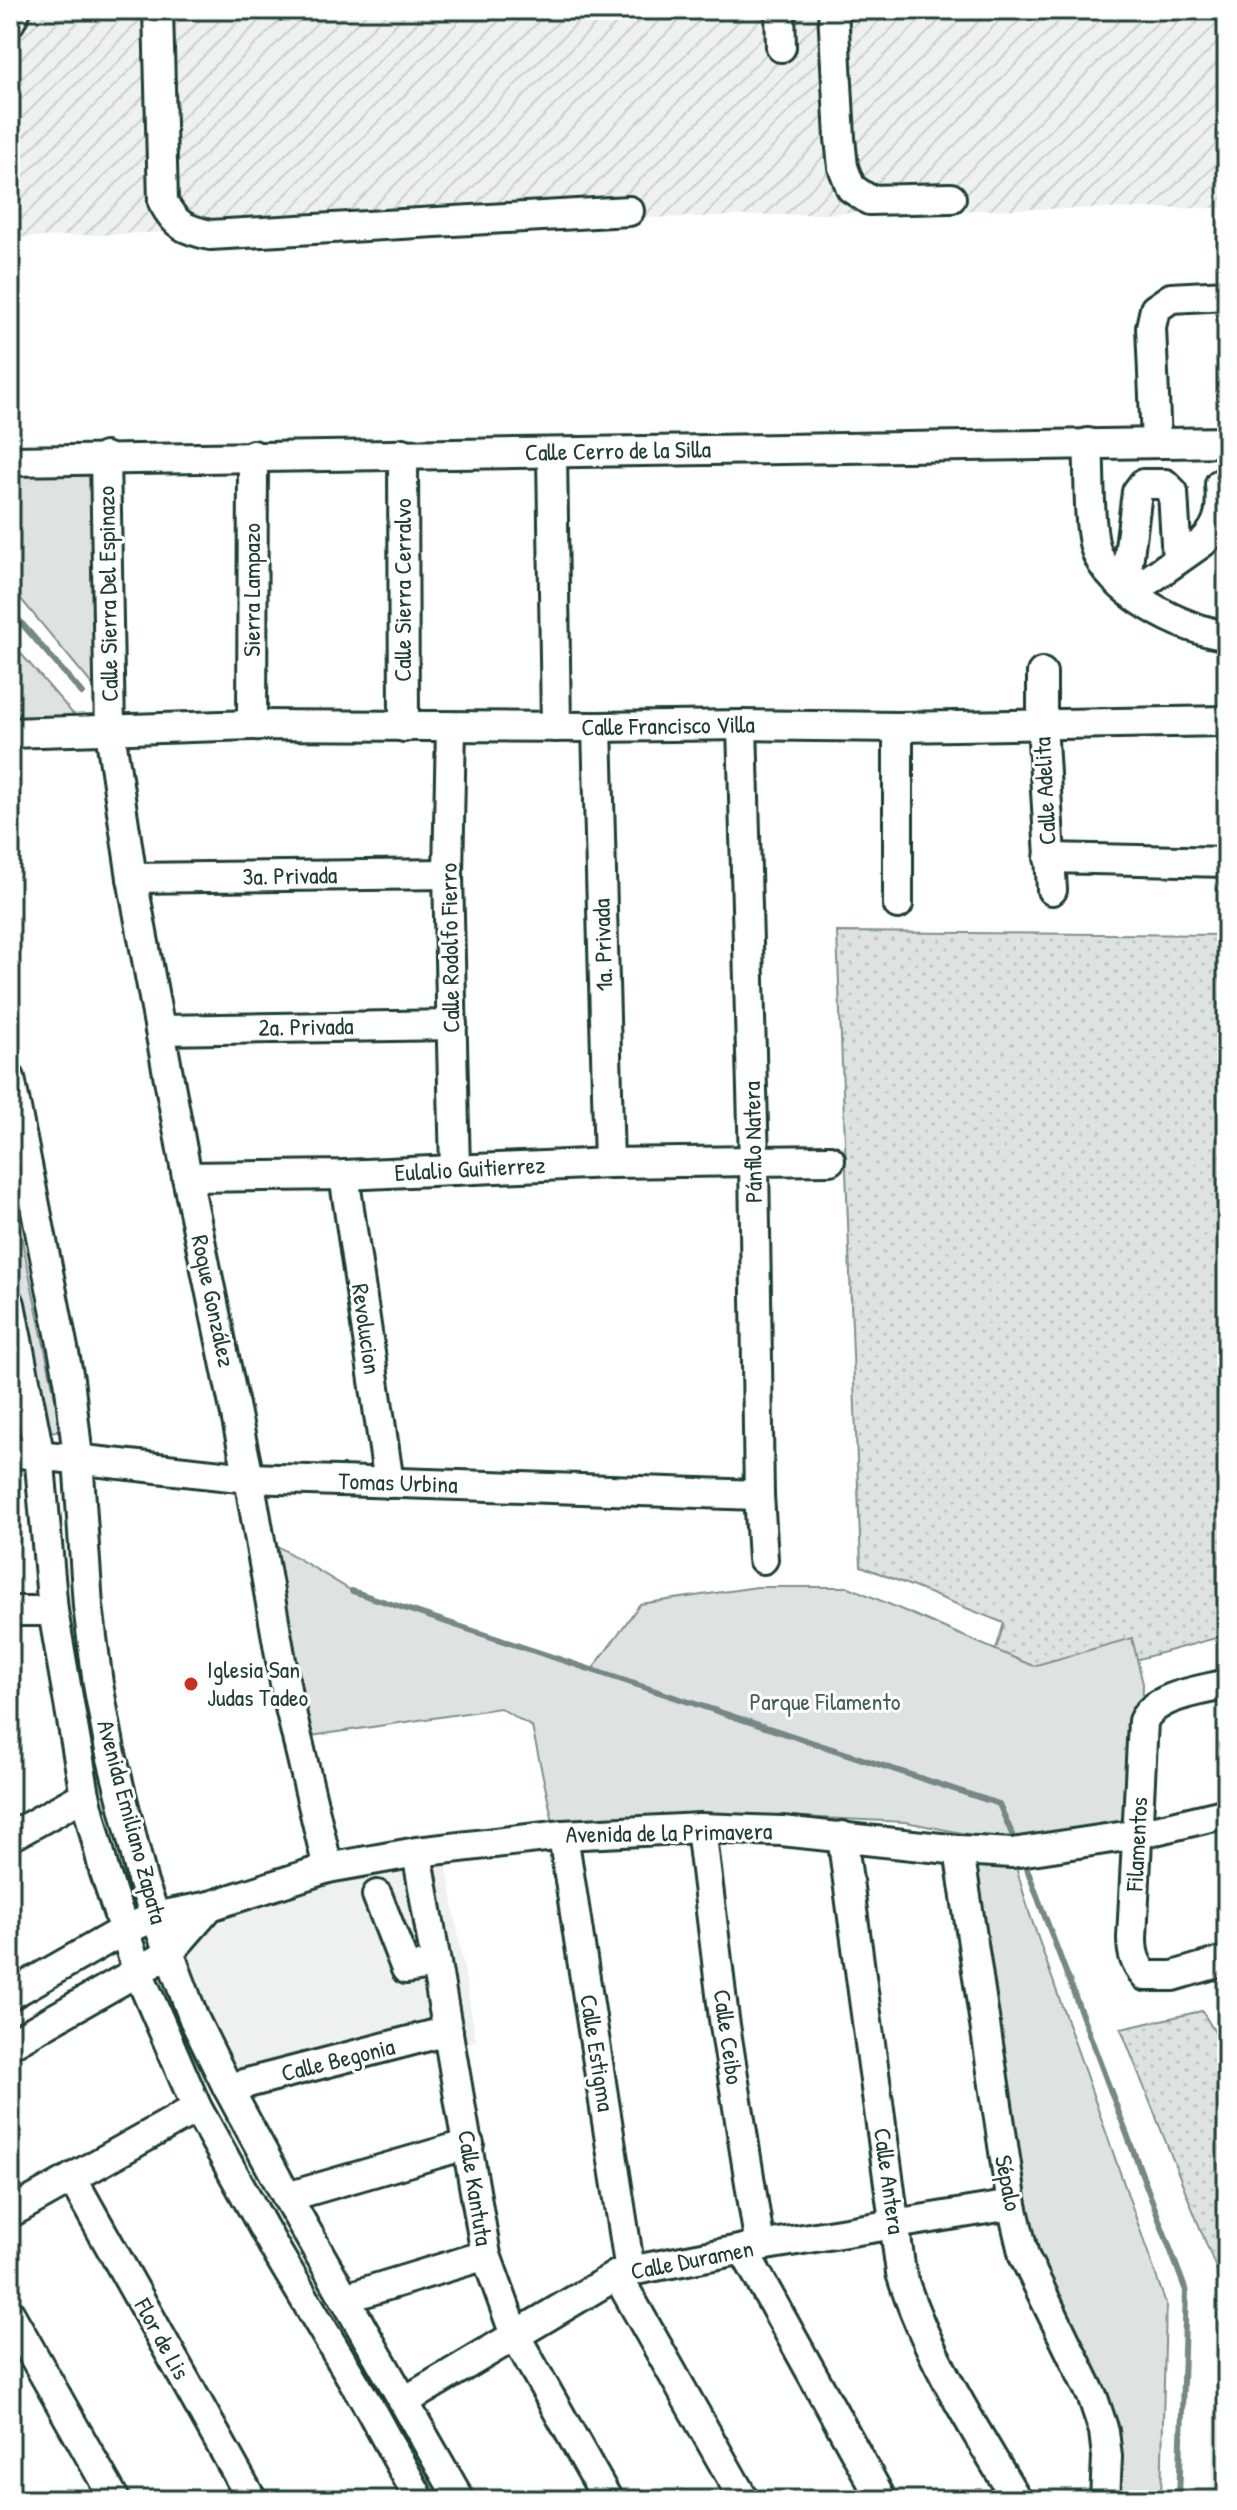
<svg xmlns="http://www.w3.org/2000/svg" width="1237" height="2510" viewBox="0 0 1237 2510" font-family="'Patrick Hand',sans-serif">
  <defs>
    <pattern id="industrial-furrows" width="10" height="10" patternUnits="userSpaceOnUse" patternTransform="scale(2)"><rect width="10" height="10" fill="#eef1f0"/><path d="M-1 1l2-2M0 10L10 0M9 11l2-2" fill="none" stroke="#ccd0ce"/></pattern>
    <pattern id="grass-dots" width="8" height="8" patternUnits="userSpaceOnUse" patternTransform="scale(2)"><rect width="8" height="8" fill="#dee3e2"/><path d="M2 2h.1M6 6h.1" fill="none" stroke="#bec4c2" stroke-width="1.8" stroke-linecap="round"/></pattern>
  </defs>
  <rect width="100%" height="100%" fill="#fff"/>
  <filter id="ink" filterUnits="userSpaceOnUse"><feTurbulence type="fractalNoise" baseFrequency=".0125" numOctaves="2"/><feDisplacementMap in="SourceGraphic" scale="16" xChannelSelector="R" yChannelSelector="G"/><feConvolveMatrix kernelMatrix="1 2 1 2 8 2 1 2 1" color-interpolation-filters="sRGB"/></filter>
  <g filter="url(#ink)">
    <g fill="#eef1f0">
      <polygon points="445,1855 476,2041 246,2096 195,1986 181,1939 324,1879"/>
      <polygon points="1227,2403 1227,2500 1211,2500 1214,2405"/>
    </g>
    <polygon fill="url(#industrial-furrows)" points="10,10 1227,10 1227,208 1024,209 389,224 10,238"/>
    <g fill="url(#grass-dots)" stroke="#7e908b" stroke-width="2">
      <polygon points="837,932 1227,935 1227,1635 980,1702 1004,1623 861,1566"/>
      <polygon points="1202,2011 1227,2052 1227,2296 1121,2029"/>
    </g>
    <g fill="#dee3e2" stroke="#7e908b" stroke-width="2">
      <polygon points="10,466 89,469 94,478 104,699 10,586"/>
      <polygon points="10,641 73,714 103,725 10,728"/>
      <polygon points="10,1183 62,1430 29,1436 10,1334"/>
      <polygon points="259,1535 352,1591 592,1670 640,1604 757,1587 849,1587 1033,1666 1132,1638 1143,1684 1139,1819 1023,1841 992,1839 906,1822 738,1814 553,1822 532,1727 500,1708 297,1738"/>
      <polygon points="959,1850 1012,1853 1029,1912 1166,2304 1161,2500 1104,2500 1106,2450 1044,2301"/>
    </g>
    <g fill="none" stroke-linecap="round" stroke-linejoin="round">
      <g stroke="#758883" stroke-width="6">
        <polyline points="10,610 82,693"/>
        <polyline points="352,1591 999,1804 1016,1843"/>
        <polyline points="1024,1861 1186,2291 1179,2500"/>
      </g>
      <g stroke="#1f3d34" stroke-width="34">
        <g id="minor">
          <path d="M 158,10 L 163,202 C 176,226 184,229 210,235 L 629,211"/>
          <polyline points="780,10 781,47"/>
          <polyline points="833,10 840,138 843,167 851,188 869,200 951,198"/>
          <polyline points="10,22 16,10"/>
          <path d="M 1088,443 C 1090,471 1088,521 1095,547 C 1106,590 1185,632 1227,635"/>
          <polyline points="1156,443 1151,327 1155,309 1171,298 1227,295"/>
          <polyline points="403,453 404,727"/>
          <polyline points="552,453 556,727"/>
          <polyline points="105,457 110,731 132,878 187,1177 249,1478 287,1695 328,1868"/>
          <polyline points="10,461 1227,442"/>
          <polyline points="1125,587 1137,492 1143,484 1165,484 1173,492 1177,560"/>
          <path d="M 1132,592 L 1203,542 C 1221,525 1222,508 1220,484"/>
          <polyline points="1042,673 1042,724 1052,890"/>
          <polyline points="252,725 253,455"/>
          <polyline points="742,725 754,1162 759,1495 763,1559"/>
          <polyline points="451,727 448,874 455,1170"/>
          <polyline points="597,727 609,1163"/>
          <polyline points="10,733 252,725 597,727 742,725 898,727 1227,721"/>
          <polyline points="1049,858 1227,862"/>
          <polyline points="132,878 448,874"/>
          <polyline points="898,904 898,727"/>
          <polyline points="160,1030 452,1025"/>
          <polyline points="10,1078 69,1379 78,1458 88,1606 98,1684 110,1750 143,1883 194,2019 228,2088 287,2197 460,2500"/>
          <polyline points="344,1175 389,1483"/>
          <polyline points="187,1177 344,1175 609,1163 830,1160"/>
          <polyline points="10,1304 39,1453 53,1611 85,1795 104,1870 138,1972 197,2108 278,2254 369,2407 420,2500"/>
          <polyline points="10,1452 249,1478 759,1495"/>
          <polyline points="10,1611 53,1611"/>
          <path d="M 1227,1684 C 1200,1691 1156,1695 1143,1721 L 1132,1938 C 1132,1954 1135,1963 1145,1976 L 1173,1976 L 1227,1960"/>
          <polyline points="701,1828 724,2019 760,2246"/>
          <polyline points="563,1835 630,2271"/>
          <path d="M 842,1836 L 901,2273 C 926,2354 974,2428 1017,2500"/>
          <polyline points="10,1837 85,1795"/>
          <polyline points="959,1850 1012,2205 1024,2256 1093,2398 1104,2431 1107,2457 1105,2500"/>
          <polyline points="417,1852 486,2255 515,2335 608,2500"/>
          <polyline points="377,1895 406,1969 436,1964"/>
          <polyline points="10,1995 124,1930 155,1917 210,1906 328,1868 417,1852 563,1835 701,1828 782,1831 959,1850 1012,1853 1139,1834 1227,1813"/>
          <polyline points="10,2044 168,1954 210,1906"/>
          <polyline points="228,2088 448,2031"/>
          <polyline points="72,2178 252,2500"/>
          <polyline points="287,2197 469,2144"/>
          <polyline points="10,2213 197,2108"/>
          <polyline points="743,2249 882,2500"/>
          <polyline points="617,2275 744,2500"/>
          <polyline points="345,2298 486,2255"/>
          <polyline points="10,2314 115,2500"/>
          <polyline points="405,2401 617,2275 630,2271 760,2246 1012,2205"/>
        </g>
      </g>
      <use href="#minor" stroke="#fff" stroke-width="28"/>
    </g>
  </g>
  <circle fill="#c8321e" stroke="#fff" stroke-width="3" cx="191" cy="1684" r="8"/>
  <g text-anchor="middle" stroke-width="6" stroke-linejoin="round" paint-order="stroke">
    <g font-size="24" fill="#1f3d34" stroke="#fff">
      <text transform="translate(618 451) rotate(-1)" y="8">Calle Cerro de la Silla</text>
      <text transform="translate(252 590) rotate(-90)" y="8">Sierra Lampazo</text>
      <text transform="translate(403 590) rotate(-90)" y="8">Calle Sierra Cerralvo</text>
      <text transform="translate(108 594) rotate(-91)" y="8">Calle Sierra Del Espinazo</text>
      <text transform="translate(668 726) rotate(-1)" y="8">Calle Francisco Villa</text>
      <text transform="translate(1045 791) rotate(-93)" y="8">Calle Adelita</text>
      <text transform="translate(290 876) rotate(-1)" y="8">3a. Privada</text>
      <text transform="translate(603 945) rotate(-92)" y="8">1a. Privada</text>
      <text transform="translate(450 948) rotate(-91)" y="8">Calle Rodolfo Fierro</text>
      <text transform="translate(306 1027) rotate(-1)" y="8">2a. Privada</text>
      <text transform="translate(753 1142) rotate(-91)" y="8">Pánfilo Natera</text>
      <text transform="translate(470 1169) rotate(-3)" y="8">Eulalio Guitierrez</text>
      <text transform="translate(213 1301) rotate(78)" y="8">Roque González</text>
      <text transform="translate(366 1329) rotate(82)" y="8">Revolucion</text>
      <text transform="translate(398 1483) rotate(2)" y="8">Tomas Urbina</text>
      <text transform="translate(132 1822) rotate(75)" y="8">Avenida Emiliano Zapata</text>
      <text transform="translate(669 1833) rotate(-1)" y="8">Avenida de la Primavera</text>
      <text transform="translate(1137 1844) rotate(-87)" y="8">Filamentos</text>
      <text transform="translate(728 2037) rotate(82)" y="8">Calle Ceibo</text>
      <text transform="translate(597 2053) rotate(81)" y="8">Calle Estigma</text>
      <text transform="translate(338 2060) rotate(-14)" y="8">Calle Begonia</text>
      <text transform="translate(889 2181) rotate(82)" y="8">Calle Antera</text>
      <text transform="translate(1008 2183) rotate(79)" y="8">Sépalo</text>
      <text transform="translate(475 2188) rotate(81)" y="8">Calle Kantuta</text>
      <text transform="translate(692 2260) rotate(-11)" y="8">Calle Duramen</text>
      <text transform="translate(162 2339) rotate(61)" y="8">Flor de Lis</text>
    </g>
    <g font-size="24" fill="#1f3d34" stroke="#fff" text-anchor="start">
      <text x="207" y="1678">Iglesia San<tspan x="207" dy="28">Judas Tadeo</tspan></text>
    </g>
    <g font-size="24" fill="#455e57" stroke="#fff">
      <text x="825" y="1710">Parque Filamento</text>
    </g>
  </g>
  <rect width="1237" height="2510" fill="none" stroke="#fff" stroke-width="40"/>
  <rect x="20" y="20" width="1197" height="2470" fill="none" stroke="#1f3d34" stroke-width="3" filter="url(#ink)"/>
</svg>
